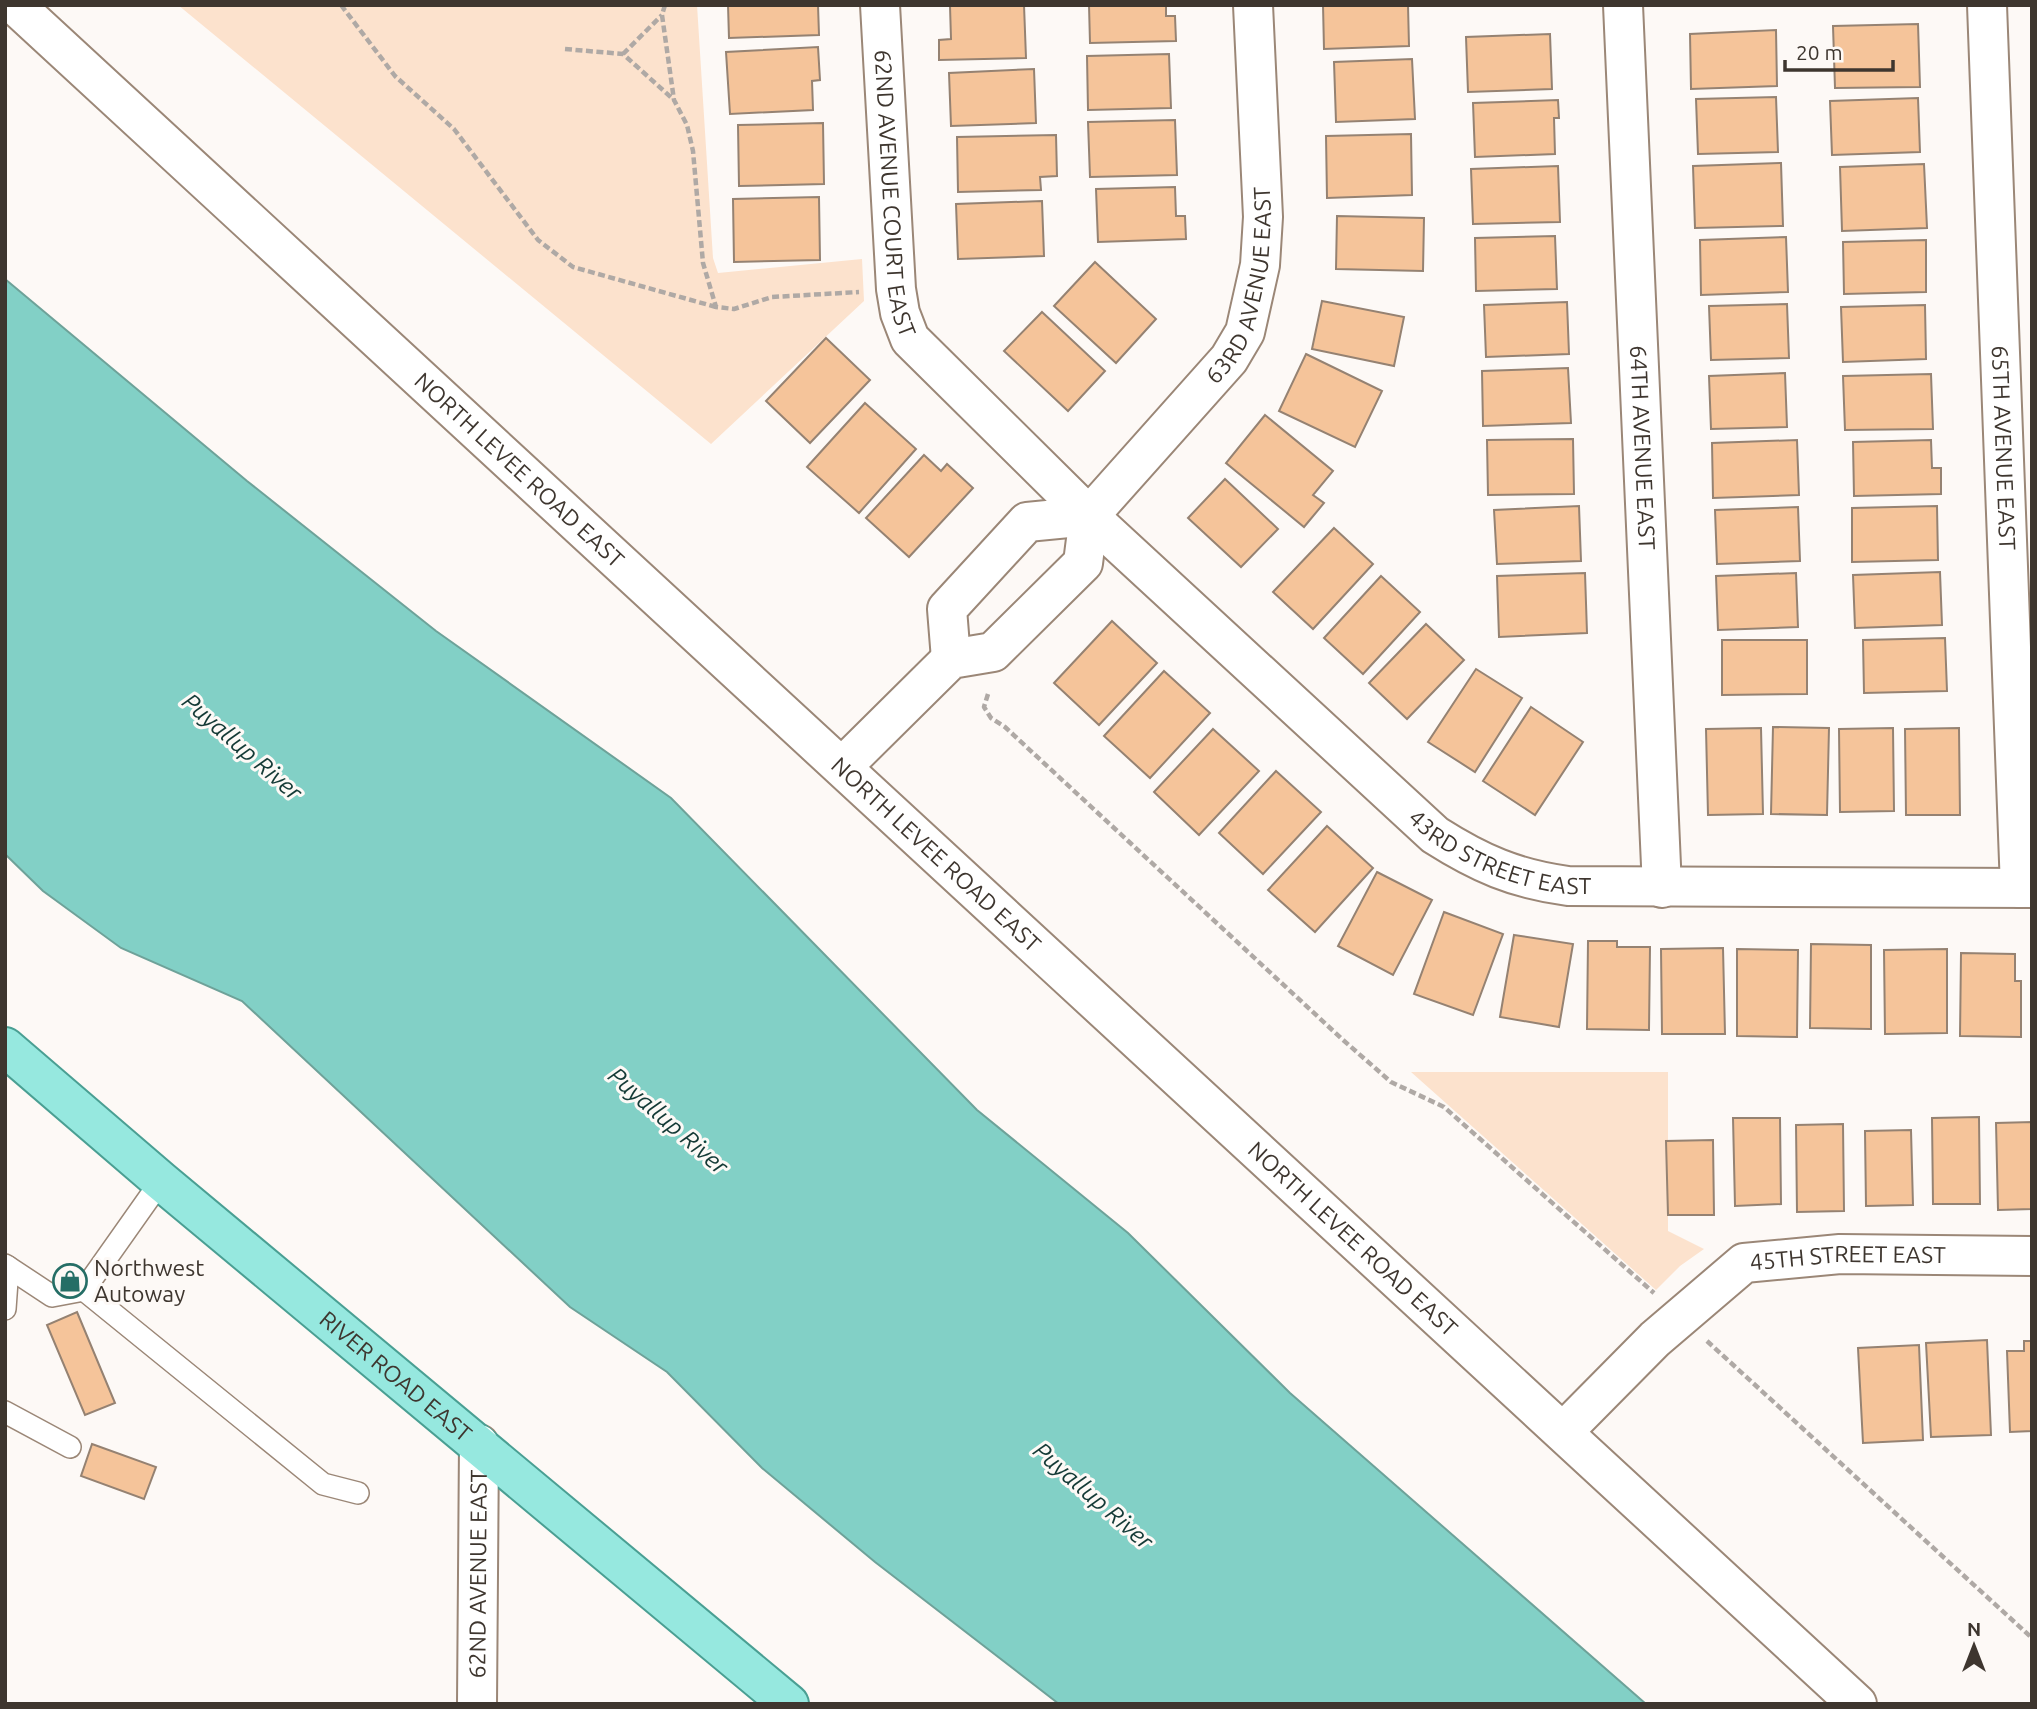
<svg xmlns="http://www.w3.org/2000/svg" width="2037" height="1709" viewBox="0 0 2037 1709" font-family="Ubuntu,sans-serif">
  <rect width="100%" height="100%" fill="#fdf9f6"/>
  <g fill="#fce2cd">
    <polygon points="178,5 697,5 713,258 718,273 862,259 864,301 711,444"/>
    <polygon points="1411,1072 1668,1072 1668,1231 1704,1249 1680,1266 1656,1290"/>
  </g>
  <polygon fill="#82d0c6" stroke="#6ea299" stroke-width="2" points="5,279 247,481 436,631 671,798 977,1110 1128,1233 1290,1393 1646,1704 1059,1704 875,1562 762,1468 667,1372 570,1307 242,1001 121,948 43,891 5,854"/>
  <g fill="#f5c49a" stroke="#958272" stroke-width="2">
    <polygon points="728,5 818,5 819,35 729,38"/>
    <polygon points="1024,5 1026,58 939,60 939,40 951,39 950,6"/>
    <polygon points="1089,5 1166,5 1166,16 1175,16 1176,41 1090,43"/>
    <polygon points="1323,5 1408,5 1409,46 1324,49"/>
    <polygon points="1918,24 1920,87 1835,88 1833,26"/>
    <polygon points="1776,30 1777,86 1691,89 1690,34"/>
    <polygon points="1550,34 1552,89 1468,92 1466,37"/>
    <polygon points="818,47 820,80 812,81 813,110 730,114 726,52"/>
    <polygon points="1169,54 1171,108 1088,110 1087,56"/>
    <polygon points="1412,59 1415,119 1336,122 1334,62"/>
    <polygon points="1034,69 1036,123 951,126 949,73"/>
    <polygon points="1776,97 1778,152 1698,154 1696,99"/>
    <polygon points="1918,98 1920,152 1832,155 1830,101"/>
    <polygon points="1558,100 1559,118 1554,118 1555,154 1475,157 1473,103"/>
    <polygon points="1175,120 1177,175 1090,177 1088,122"/>
    <polygon points="823,123 824,184 739,186 738,125"/>
    <polygon points="1411,134 1412,195 1327,198 1326,136"/>
    <polygon points="1056,135 1057,176 1040,177 1041,190 958,192 957,137"/>
    <polygon points="1781,163 1783,226 1695,228 1693,166"/>
    <polygon points="1924,164 1927,228 1842,231 1840,167"/>
    <polygon points="1558,166 1560,222 1473,224 1471,169"/>
    <polygon points="1175,187 1176,216 1185,216 1186,239 1098,242 1096,189"/>
    <polygon points="819,197 820,260 734,262 733,199"/>
    <polygon points="1042,201 1044,256 958,259 956,204"/>
    <polygon points="1337,216 1424,218 1423,271 1336,269"/>
    <polygon points="1555,236 1557,289 1476,291 1475,238"/>
    <polygon points="1786,237 1788,292 1701,295 1700,240"/>
    <polygon points="1926,240 1926,292 1844,294 1843,242"/>
    <polygon points="1095,262 1156,319 1116,363 1054,306"/>
    <polygon points="1322,301 1404,317 1394,366 1312,349"/>
    <polygon points="1567,302 1569,354 1486,357 1484,305"/>
    <polygon points="1787,304 1789,358 1711,360 1709,306"/>
    <polygon points="1925,305 1926,359 1843,362 1841,307"/>
    <polygon points="1042,312 1105,371 1068,411 1004,351"/>
    <polygon points="826,338 870,380 810,443 766,401"/>
    <polygon points="1306,354 1382,391 1355,447 1279,411"/>
    <polygon points="1568,368 1571,423 1483,426 1482,371"/>
    <polygon points="1785,373 1787,427 1711,429 1709,376"/>
    <polygon points="1931,374 1933,429 1845,430 1843,376"/>
    <polygon points="865,403 916,449 859,513 807,467"/>
    <polygon points="1265,415 1333,471 1313,495 1324,503 1304,527 1226,463"/>
    <polygon points="1573,439 1574,494 1488,495 1487,440"/>
    <polygon points="1797,440 1799,495 1713,498 1712,443"/>
    <polygon points="1931,440 1932,468 1941,468 1941,494 1854,496 1853,442"/>
    <polygon points="924,455 941,471 947,464 973,488 909,557 866,518"/>
    <polygon points="1225,479 1278,529 1241,567 1188,518"/>
    <polygon points="1579,506 1581,561 1497,564 1494,510"/>
    <polygon points="1937,506 1938,560 1852,562 1852,508"/>
    <polygon points="1798,507 1800,561 1717,564 1715,510"/>
    <polygon points="1334,528 1373,564 1313,629 1273,592"/>
    <polygon points="1940,572 1942,625 1855,628 1853,575"/>
    <polygon points="1585,573 1587,633 1499,637 1497,576"/>
    <polygon points="1796,573 1798,627 1718,630 1716,576"/>
    <polygon points="1381,576 1420,612 1363,674 1324,638"/>
    <polygon points="1112,621 1157,663 1099,725 1054,683"/>
    <polygon points="1426,624 1464,660 1407,719 1369,683"/>
    <polygon points="1945,638 1947,691 1864,693 1863,640"/>
    <polygon points="1722,640 1807,640 1807,694 1722,695"/>
    <polygon points="1476,669 1522,698 1475,772 1428,742"/>
    <polygon points="1164,671 1210,713 1150,778 1104,736"/>
    <polygon points="1531,707 1583,742 1535,815 1483,781"/>
    <polygon points="1773,727 1829,728 1827,815 1771,814"/>
    <polygon points="1761,728 1763,814 1708,815 1706,729"/>
    <polygon points="1893,728 1894,811 1840,812 1839,729"/>
    <polygon points="1959,728 1960,815 1906,815 1905,729"/>
    <polygon points="1213,729 1259,771 1199,835 1154,792"/>
    <polygon points="1276,771 1321,812 1263,874 1219,833"/>
    <polygon points="1327,826 1373,868 1315,932 1268,890"/>
    <polygon points="1377,872 1432,900 1393,975 1338,946"/>
    <polygon points="1444,912 1503,934 1473,1015 1414,994"/>
    <polygon points="1514,935 1573,944 1559,1027 1500,1017"/>
    <polygon points="1588,941 1617,941 1617,947 1650,947 1649,1030 1587,1029"/>
    <polygon points="1811,944 1871,945 1871,1029 1810,1028"/>
    <polygon points="1723,948 1725,1034 1662,1034 1661,949"/>
    <polygon points="1737,949 1798,950 1797,1037 1737,1036"/>
    <polygon points="1947,949 1947,1033 1885,1034 1884,950"/>
    <polygon points="1961,953 2015,954 2015,981 2021,981 2021,1037 1960,1036"/>
    <polygon points="1979,1117 1980,1204 1933,1204 1932,1118"/>
    <polygon points="1733,1118 1780,1118 1781,1204 1735,1206"/>
    <polygon points="2032,1122 2032,1209 1998,1210 1996,1123"/>
    <polygon points="1843,1124 1844,1211 1797,1212 1796,1125"/>
    <polygon points="1911,1130 1913,1205 1866,1206 1865,1131"/>
    <polygon points="1713,1140 1714,1215 1668,1215 1666,1141"/>
    <polygon points="77,1312 115,1403 85,1415 47,1325"/>
    <polygon points="1987,1340 1991,1435 1931,1437 1926,1343"/>
    <polygon points="2024,1341 2032,1341 2032,1431 2010,1432 2007,1351 2024,1351"/>
    <polygon points="1919,1345 1923,1440 1863,1443 1858,1348"/>
    <polygon points="92,1444 156,1467 144,1499 81,1476"/>
  </g>
  <g fill="none" stroke-linecap="round" stroke-linejoin="round">
    <g stroke="#9b8777" stroke-width="24">
      <g id="service">
        <polyline points="5,1265 52,1296 84,1290 161,1181"/>
        <polyline points="84,1290 323,1484 358,1493"/>
        <polyline points="5,1309 8,1267"/>
        <polyline points="5,1412 70,1447"/>
      </g>
    </g>
    <g stroke="#9b8777" stroke-width="42">
      <g id="minor">
        <path id="s1" d="M 880,5 L 896,289 L 900,313 L 910,339 L 1089,516 L 1435,835 C 1479,863 1515,879 1568,886 L 2032,888"/>
        <path id="s2" d="M 1623,5 L 1662,888"/>
        <path id="s3" d="M 1987,5 L 2020,888"/>
        <polyline points="951,659 947,609 1027,522 1089,516"/>
        <path id="s4" d="M 843,766 L 951,659 L 993,652 L 1083,563 L 1089,516 L 1229,359 L 1245,332 L 1260,265 L 1263,217 L 1253,5"/>
        <path id="s5" d="M 1563,1432 L 1655,1339 L 1744,1263 L 1840,1254 L 2032,1256"/>
        <path id="s6" d="M 477,1704 L 479,1444"/>
      </g>
    </g>
    <g stroke="#9b8777" stroke-width="42">
      <g id="tertiary">
        <path id="s7" d="M 15,5 L 1857,1704"/>
      </g>
    </g>
    <g stroke="#4a9f93" stroke-width="42">
      <g id="primary">
        <path id="s8" d="M 5,1047 L 161,1181 L 789,1704"/>
      </g>
    </g>
    <g stroke="#afa9a5" stroke-width="4.5" stroke-dasharray="7 3.5" stroke-linecap="butt">
      <polyline points="341,5 395,76 454,129 538,240 573,267 716,307"/>
      <polyline points="665,5 662,15 674,100 687,125 693,151 703,263 716,307 734,309 772,297 859,292"/>
      <polyline points="565,49 623,54 674,100"/>
      <polyline points="623,54 662,15"/>
      <polyline points="988,694 984,707 991,718 1005,727 1342,1039 1391,1082 1444,1107 1654,1293"/>
      <polyline points="1707,1341 2032,1638"/>
    </g>
    <use href="#service" stroke="#fff" stroke-width="21"/>
    <use href="#minor" stroke="#fff" stroke-width="38"/>
    <use href="#tertiary" stroke="#fff" stroke-width="38"/>
    <use href="#primary" stroke="#96e8df" stroke-width="38"/>
  </g>
  <defs>
    <g id="shop-ring" transform="scale(1.75)"><circle r="9.5" fill="#fdf9f6" stroke="#256e66" stroke-width="1.5"/><path d="M-5-2.5h2.3a2.7 3.5 0 0 1 5.4 0H5L5.5 6h-11ZM-1.5-2.5h3a1.5 2.3 0 0 0-3 0Z" fill="#256e66"/></g>
  </defs>
  <g fill-rule="evenodd">
    <use href="#shop-ring" x="70" y="1281"/>
  </g>
  <g text-anchor="middle" stroke-width="6" stroke-linejoin="round" paint-order="stroke">
    <g font-size="23" fill="#3e362f" stroke="#fdf9f6">
      <text dy="8" stroke="none"><textPath href="#s1" startOffset="189">62ND AVENUE COURT EAST</textPath></text>
      <text dy="8" stroke="none"><textPath href="#s4" startOffset="654">63RD AVENUE EAST</textPath></text>
      <text dy="8" stroke="none"><textPath href="#s2" startOffset="443">64TH AVENUE EAST</textPath></text>
      <text dy="8" stroke="none"><textPath href="#s3" startOffset="443">65TH AVENUE EAST</textPath></text>
      <text dy="8" stroke="none"><textPath href="#s7" startOffset="686">NORTH LEVEE ROAD EAST</textPath></text>
      <text dy="8" stroke="none"><textPath href="#s1" startOffset="1127">43RD STREET EAST</textPath></text>
      <text dy="8" stroke="none"><textPath href="#s7" startOffset="1253">NORTH LEVEE ROAD EAST</textPath></text>
      <text dy="8" stroke="none"><textPath href="#s7" startOffset="1820">NORTH LEVEE ROAD EAST</textPath></text>
      <text dy="8" stroke="none"><textPath href="#s5" startOffset="352">45TH STREET EAST</textPath></text>
      <text dy="8" stroke="none"><textPath href="#s8" startOffset="511">RIVER ROAD EAST</textPath></text>
      <text dy="8" stroke="none"><textPath href="#s6" startOffset="130">62ND AVENUE EAST</textPath></text>
    </g>
    <g font-size="23" fill="#3e362f" stroke="#fdf9f6" text-anchor="start">
      <text x="94" y="1276">Northwest<tspan x="94" dy="26">Autoway</tspan></text>
    </g>
    <g font-size="24" font-style="italic" fill="#143a36" stroke="#fdf9f6">
      <text transform="translate(242 747) rotate(41)" y="8">Puyallup River</text>
      <text transform="translate(668 1121) rotate(41)" y="8">Puyallup River</text>
      <text transform="translate(1093 1496) rotate(41)" y="8">Puyallup River</text>
    </g>
  </g>
  <rect width="2037" height="1709" fill="none" stroke="#3e362f" stroke-width="14"/>
  <g transform="translate(1974 1646)" stroke="#fdf9f6" stroke-width="5" paint-order="stroke">
  <path d="M0-5L12 26L0 18L-12 26Z" fill="#3e362f"/>
  <text y="-10" font-size="19" font-weight="bold" text-anchor="middle" fill="#3e362f">N</text>
  </g>
  <path d="M1785 60v10h108v-10" fill="none" stroke="#3e362f" stroke-width="3.5"/>
  <text x="1796" y="60" font-size="21" fill="#3e362f" stroke="#fdf9f6" stroke-width="5" paint-order="stroke">20 m</text>
</svg>
